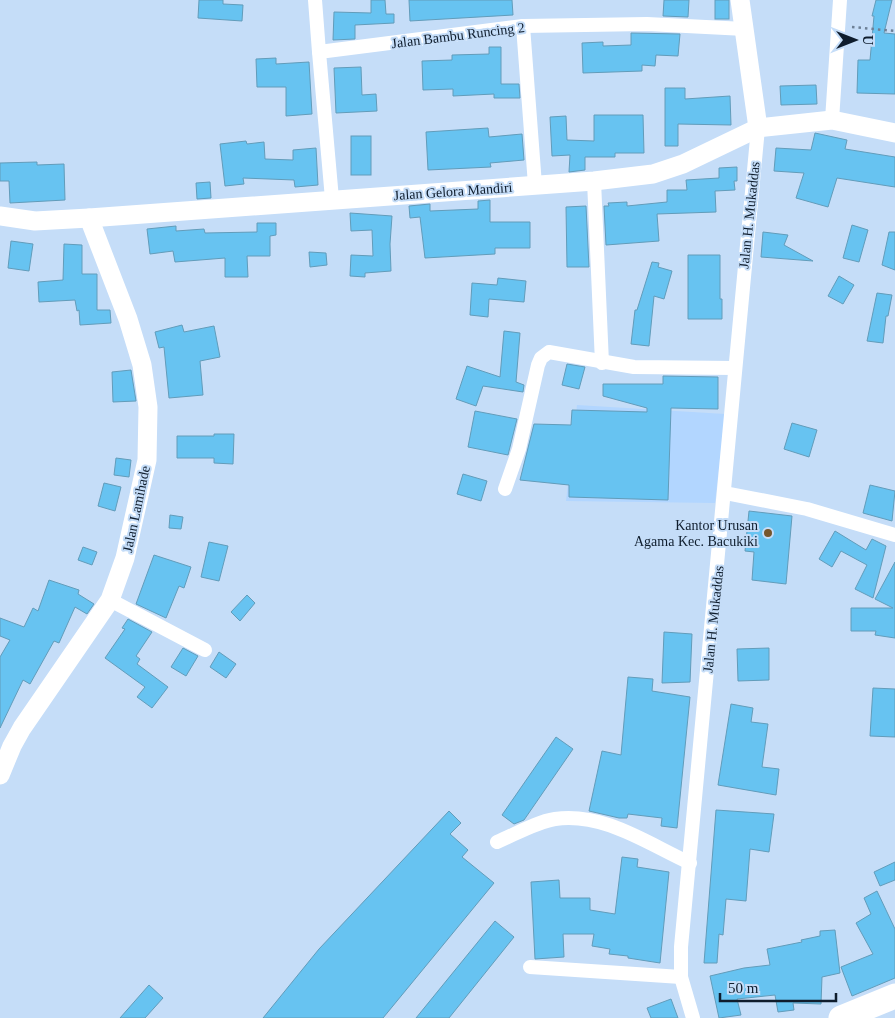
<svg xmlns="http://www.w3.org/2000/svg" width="895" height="1018" viewBox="0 0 895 1018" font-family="'Times New Roman',serif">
  <rect width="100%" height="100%" fill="#c5ddf8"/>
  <polygon fill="#b2d6ff" points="577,405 725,414 715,503 566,501"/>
  <g fill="#67c3f1" stroke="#629cba">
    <polygon points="199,0 223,0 223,4 243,5 242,21 198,18"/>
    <polygon points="371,0 385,0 386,14 394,14 394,23 355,25 355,39 333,40 334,12 371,13"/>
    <polygon points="409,0 512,0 513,15 410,21"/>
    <polygon points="664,0 689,0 688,17 663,16"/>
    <rect x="715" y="0" width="14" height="19"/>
    <polygon points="876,0 892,0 884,33 895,34 895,94 857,93 858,60 870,60 874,16 872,16"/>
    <polygon points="631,33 680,34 678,56 656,55 655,66 642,65 642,71 583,73 582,43 603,42 603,46 631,45"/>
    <polygon points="489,47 501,47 501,84 519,84 520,98 494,98 494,94 453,96 453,89 423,90 422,61 452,60 452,55 489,54"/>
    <polygon points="276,58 276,64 309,62 312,114 286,116 286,87 257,87 256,59"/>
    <polygon points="361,67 362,95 376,94 377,111 336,113 334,68"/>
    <polygon points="816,85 817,104 781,105 780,86"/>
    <polygon points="665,88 685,88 685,99 730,96 731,125 678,124 678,146 665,146"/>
    <polygon points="594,115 643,115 644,153 615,153 615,157 585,157 585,170 569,172 570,155 552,156 550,117 566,116 567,140 594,141"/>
    <polygon points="488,128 489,137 522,134 524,160 490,163 491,167 428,170 426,132"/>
    <polygon points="815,133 847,140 845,149 895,157 895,187 837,178 828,207 796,198 804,173 774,171 776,148 811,150"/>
    <rect x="351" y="136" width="20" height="39"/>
    <polygon points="246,141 247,144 264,142 265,159 293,160 293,150 316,148 318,185 295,187 294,180 243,178 244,184 225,186 220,144"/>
    <polygon points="37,162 37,165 64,164 65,200 10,203 9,181 0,181 0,163"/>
    <polygon points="737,167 737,181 734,181 735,190 715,191 716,212 657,214 659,241 606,245 604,206 609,206 608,203 627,202 627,206 667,202 667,190 687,190 686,180 719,178 719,168"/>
    <polygon points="210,182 211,198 197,199 196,183"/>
    <polygon points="490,200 490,222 530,222 530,248 495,248 495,254 425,258 420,217 410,218 409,206 430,204 430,211 478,209 478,201"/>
    <polygon points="586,206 589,267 567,267 566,207"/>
    <polygon points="350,213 392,216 390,244 391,271 365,273 365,277 350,276 351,255 373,256 372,230 351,231"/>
    <polygon points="257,223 276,223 276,235 270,236 270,256 247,256 248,277 225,277 225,258 175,262 173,251 150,254 147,229 176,226 176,231 204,229 205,233 257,232"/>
    <polygon points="852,225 868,230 859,262 843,258"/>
    <polygon points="763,232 788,235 784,245 813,261 761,257"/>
    <polygon points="889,232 895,232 895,270 882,265"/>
    <polygon points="11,241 33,244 29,271 8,268"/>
    <polygon points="64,244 82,245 82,274 97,274 97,310 110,310 111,323 80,325 79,310 77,311 75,300 39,302 38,282 63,280"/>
    <polygon points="309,252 326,253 327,265 310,267"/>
    <polygon points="688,255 720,255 720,299 722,299 722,319 688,319"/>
    <polygon points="652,262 659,263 658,267 672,271 664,299 654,296 649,346 631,344 635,310 637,310"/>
    <polygon points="839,276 854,285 843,304 828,296"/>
    <polygon points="498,278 526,281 524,302 489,299 488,317 470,315 472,283 497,285"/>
    <polygon points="877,293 892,295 888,316 886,316 883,343 867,341"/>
    <polygon points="182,325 184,332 214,326 220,357 200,361 203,395 169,398 164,347 159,348 155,332"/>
    <polygon points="504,331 520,333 516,382 524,385 523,392 483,386 476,406 456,399 467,366 500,377"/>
    <polygon points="567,364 585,367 579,389 562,385"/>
    <polygon points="131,370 136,401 113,402 112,372"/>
    <polygon points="663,376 718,377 718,409 671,408 668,500 569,497 569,485 520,480 534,424 571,425 572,410 647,412 647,408 603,396 603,384 663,384"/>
    <polygon points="475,411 517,419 508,455 468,447"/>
    <polygon points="792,423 817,430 809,457 784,449"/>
    <polygon points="214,434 234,434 233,464 214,463 214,458 177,458 177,436 214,436"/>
    <polygon points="116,458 131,460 129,477 114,475"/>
    <polygon points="463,474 487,481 481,501 457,494"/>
    <polygon points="104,483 121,487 115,511 98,506"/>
    <polygon points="870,485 895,491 892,521 863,513"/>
    <polygon points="749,511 792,516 786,584 752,580 754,552 745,551"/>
    <polygon points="170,515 183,517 181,529 169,528"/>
    <polygon points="835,531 866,550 872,539 886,546 873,598 855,589 867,565 841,551 832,567 819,559"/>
    <polygon points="209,542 228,546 219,581 201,577"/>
    <polygon points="83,547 97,552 92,565 78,560"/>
    <polygon points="154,555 191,567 184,588 179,586 166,618 136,604"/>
    <polygon points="895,562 895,638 875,635 876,631 851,631 851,608 893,608 875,599"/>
    <polygon points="49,580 79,590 78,594 94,604 87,614 75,607 59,643 54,641 30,684 23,680 0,728 0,657 10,640 0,636 0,618 24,627 33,608 38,611"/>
    <polygon points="247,595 255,603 240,621 231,612"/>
    <polygon points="128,619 152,632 136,656 140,659 137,664 168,687 152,708 137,697 145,687 105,658 125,629 122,628"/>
    <polygon points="664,632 692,634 690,682 662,683"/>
    <polygon points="183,648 198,656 186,676 171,667"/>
    <polygon points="769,648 769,680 738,681 737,649"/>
    <polygon points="219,652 236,664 226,678 210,667"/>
    <polygon points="628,677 653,679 652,691 690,697 677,828 661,826 662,818 628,814 627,818 619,818 589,811 602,751 621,755"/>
    <polygon points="873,688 895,689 895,737 870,736"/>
    <polygon points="731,704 753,708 751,722 768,724 762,767 779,769 776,795 718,785"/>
    <polygon points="556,737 573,749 524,820 514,824 502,815"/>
    <polygon points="716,810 774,814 769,852 750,849 746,901 726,899 723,935 719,934 717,963 704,963"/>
    <polygon points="449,811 461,823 450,834 468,850 462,857 494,883 383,1018 263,1018 319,949"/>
    <polygon points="622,857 638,859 637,867 669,872 660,963 628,958 628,956 609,954 610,949 592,946 594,934 563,934 564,957 535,959 531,882 559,880 560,898 590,898 590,910 615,914"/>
    <polygon points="895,862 895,880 880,886 874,872"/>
    <polygon points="877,891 895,929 895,978 852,996 841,967 873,954 856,923 871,914 864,898"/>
    <polygon points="495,921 514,937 449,1018 416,1018"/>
    <polygon points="835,930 840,973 822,977 821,1004 793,1003 794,1010 778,1012 775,995 737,999 741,1015 719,1018 710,976 744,968 770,965 767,949 802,942 801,940 820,936 820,931"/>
    <polygon points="149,985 163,998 145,1018 120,1018"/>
    <polygon points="671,999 678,1018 651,1018 647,1008"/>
  </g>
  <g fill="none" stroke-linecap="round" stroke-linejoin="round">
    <polyline stroke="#6d8096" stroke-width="2.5" stroke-dasharray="2.5 4" stroke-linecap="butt" points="852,27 895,31"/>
    <g stroke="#fff" stroke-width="14">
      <polyline points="315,0 319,52"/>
      <polyline points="523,26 535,185"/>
      <polyline points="832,120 840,0"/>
      <polyline points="594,181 602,363"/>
      <polyline points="332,199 319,52 523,26 647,24 745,29"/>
      <polyline points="505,489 519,449 538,365 541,358 549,352 634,367 734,368"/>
      <polyline points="725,493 807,509 895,535"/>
      <polyline points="110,600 205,650"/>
      <path d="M 497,842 C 516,834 536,822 555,819 C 604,812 648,844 690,863"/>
      <polyline points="530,967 681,977"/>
      <polyline points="693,1018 681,977 681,947 758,128"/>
    </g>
    <g stroke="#fff" stroke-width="19">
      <polyline points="740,0 758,128"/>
      <polyline points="0,216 35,221 89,218 594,181 653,174 683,164 758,128 832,120 895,133"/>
      <polyline points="0,775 12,746 22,728 110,600 125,558 147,460 148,407 142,365 128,319 89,218"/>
    </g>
    <polyline stroke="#fff" stroke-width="25" points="841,1018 895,996"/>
  </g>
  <circle fill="#76562c" stroke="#c5ddf8" stroke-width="2" cx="768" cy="533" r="5"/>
  <g text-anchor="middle" stroke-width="4" stroke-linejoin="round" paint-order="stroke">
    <g font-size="14" fill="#0f1d2d" stroke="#c5ddf8">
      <text transform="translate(458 35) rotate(-7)" y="5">Jalan Bambu Runcing 2</text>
      <text transform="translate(453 191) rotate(-4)" y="5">Jalan Gelora Mandiri</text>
      <text transform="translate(749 215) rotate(-84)" y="5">Jalan H. Mukaddas</text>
      <text transform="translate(136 509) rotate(-78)" y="5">Jalan Lamihade</text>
      <text transform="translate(713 619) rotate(-84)" y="5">Jalan H. Mukaddas</text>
    </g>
    <g font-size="14" fill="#0f1d2d" stroke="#c5ddf8" text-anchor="end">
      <text x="758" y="530">Kantor Urusan<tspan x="758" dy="16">Agama Kec. Bacukiki</tspan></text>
    </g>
  </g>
  <g transform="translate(855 40) rotate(90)" stroke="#c5ddf8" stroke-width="4" paint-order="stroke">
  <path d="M0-4L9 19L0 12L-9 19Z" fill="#0f1d2d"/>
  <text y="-8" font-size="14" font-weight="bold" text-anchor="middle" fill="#0f1d2d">U</text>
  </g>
  <path d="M720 993v8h116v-8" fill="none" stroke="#0f1d2d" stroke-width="2.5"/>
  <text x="728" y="993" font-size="15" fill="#0f1d2d" stroke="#c5ddf8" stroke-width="4" paint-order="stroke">50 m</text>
</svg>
